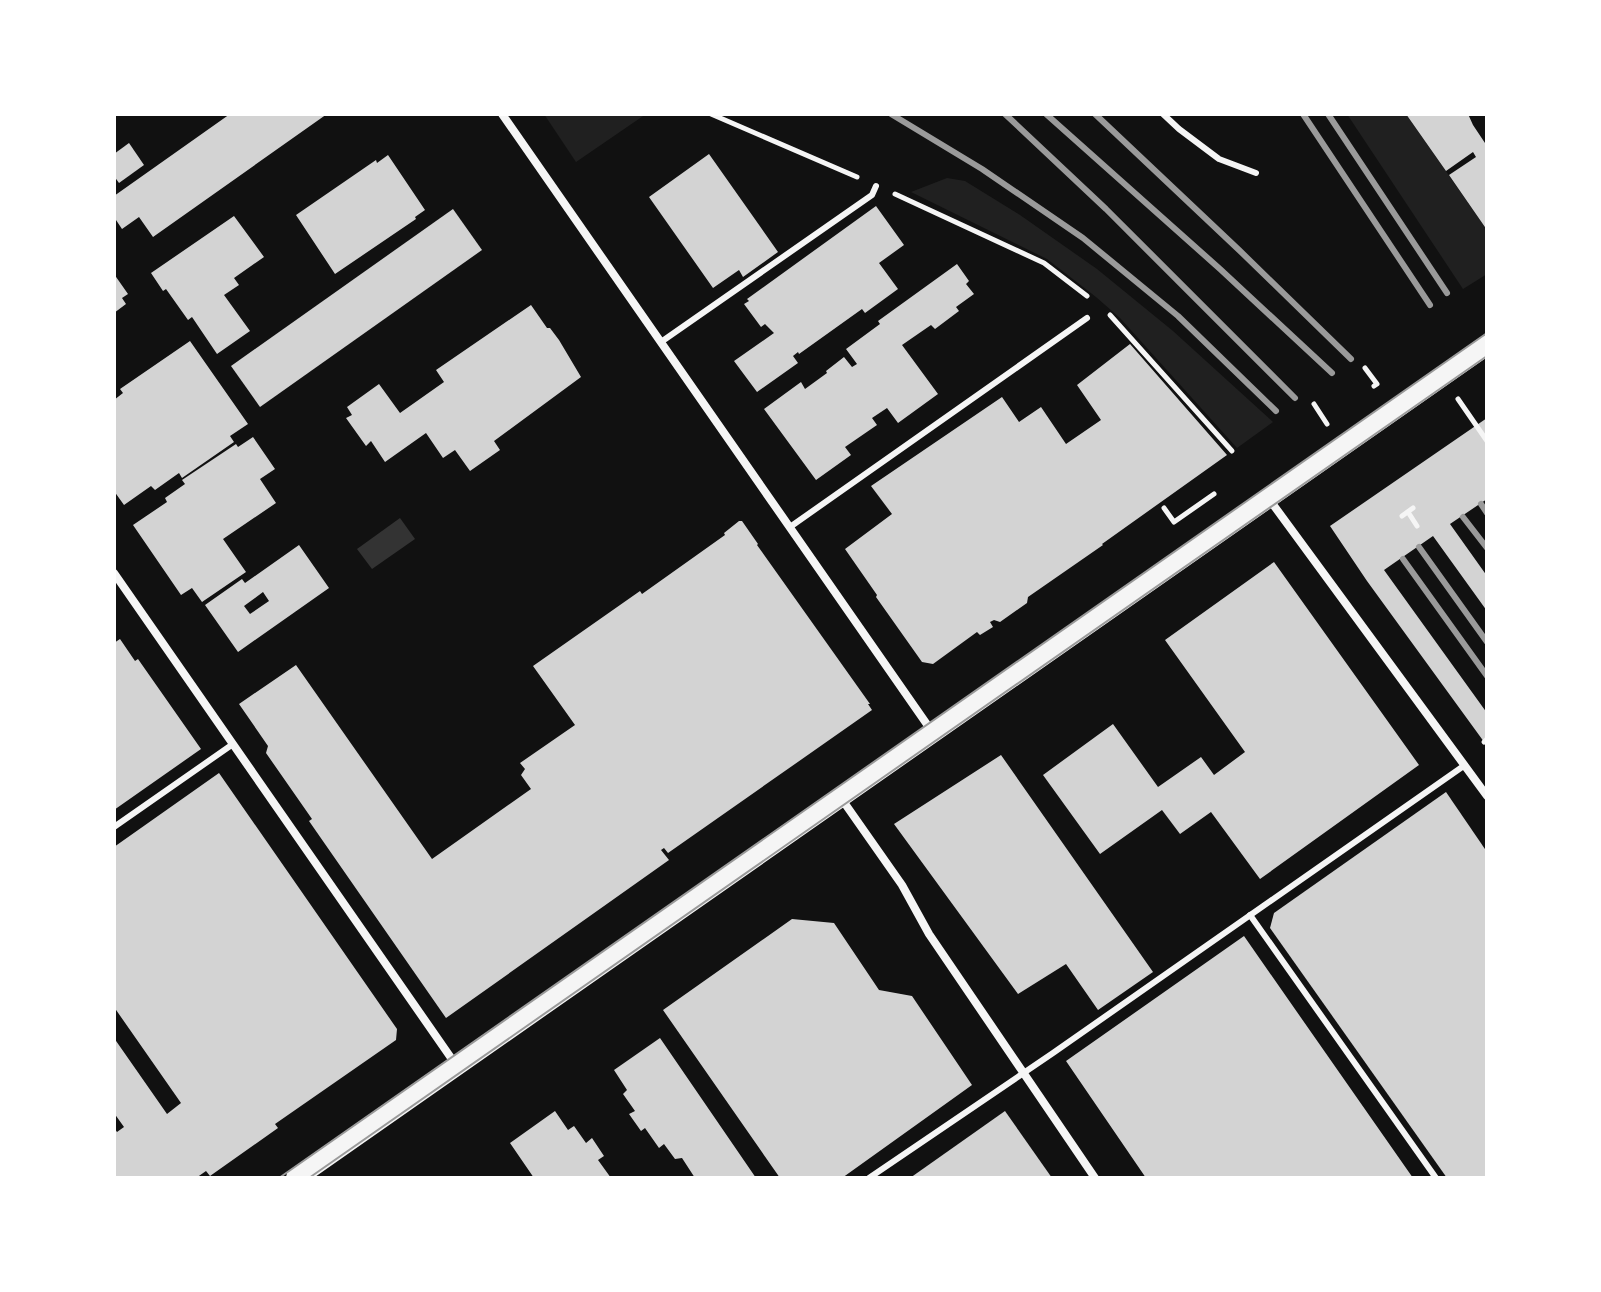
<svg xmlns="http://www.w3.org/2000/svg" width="1601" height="1292" viewBox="0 0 1601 1292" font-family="'Work Sans',sans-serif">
  <rect width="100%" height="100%" fill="#111"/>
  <g fill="#202020">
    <polygon points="544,114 646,114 576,162"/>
    <polygon points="1347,114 1406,114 1487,230 1487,274 1463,289"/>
    <polygon points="947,178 965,181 1020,215 1097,269 1173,331 1273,422 1237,448 1120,318 1096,297 1047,259 911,192"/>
  </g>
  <polygon fill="#333" points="400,518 415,539 372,569 357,549"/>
  <g fill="#d3d3d3" fill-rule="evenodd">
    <polygon points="230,114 327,114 153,237 139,217 122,229 114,217 114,196"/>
    <polygon points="1406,114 1468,114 1473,125 1487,146 1487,230 1449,175 1476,157 1473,152 1446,171"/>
    <polygon points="129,143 144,165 119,183 114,176 114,154"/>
    <polygon points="709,154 778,252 743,277 739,270 713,288 649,197"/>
    <polygon points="388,155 425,210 415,217 416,219 335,274 296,215 376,160 377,163"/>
    <polygon points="876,206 904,245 879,263 898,289 865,313 862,309 799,354 798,352 793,356 798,363 757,392 734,361 774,333 765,324 761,327 744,304 749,301 747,299"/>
    <polygon points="453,209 482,250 260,407 231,366"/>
    <polygon points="234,216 264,257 234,278 239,285 224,295 250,331 217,354 192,317 188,320 166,289 163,291 151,273"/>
    <polygon points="957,264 969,281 966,284 974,294 956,307 959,311 935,329 931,325 902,345 938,394 898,423 887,408 872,418 877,425 845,447 851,455 816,480 764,409 801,382 805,389 827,373 826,371 844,357 852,367 857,364 846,349 880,324 878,321"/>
    <polygon points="114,274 128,294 122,298 126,304 114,313"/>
    <polygon points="531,305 547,328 550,328 559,340 581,377 494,441 500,450 470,471 455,450 443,458 426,433 385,462 371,441 366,446 346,418 352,415 347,407 379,384 400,413 444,382 436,370"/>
    <polygon points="190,341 248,424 230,436 234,442 182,478 179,473 155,490 151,486 124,505 114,491 114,400 123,393 120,389"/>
    <polygon points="1130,344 1227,455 1102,544 1103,545 1028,597 1027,603 1000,622 994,620 990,622 993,627 980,635 977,632 933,664 922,662 876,597 877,595 845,549 892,514 871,486 1002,397 1019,422 1041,407 1066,444 1101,420 1077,385"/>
    <polygon points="1487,418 1487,499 1450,524 1487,576 1487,611 1433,536 1384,570 1487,713 1487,746 1367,581 1330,526"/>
    <polygon points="253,437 275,469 260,479 276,503 223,539 246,572 202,602 192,588 181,595 133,525 167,502 165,498 185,484 182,480 236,444 238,447"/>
    <polygon points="739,521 742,521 758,544 757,545 870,704 868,704 872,710 668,853 664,848 661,850 669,860 446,1018 309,821 312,819 266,753 268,746 239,704 296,665 432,859 531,789 521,775 525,769 520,763 575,725 533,666 640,591 642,594 725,535 724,533"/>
    <path d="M 299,545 L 329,588 L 238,652 L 205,605 L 242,579 L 245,583 ZM 263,592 L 269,601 L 250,614 L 244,606 Z"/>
    <polygon points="1274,562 1419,765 1260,879 1211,812 1180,834 1162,810 1100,854 1043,775 1113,724 1158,787 1201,757 1214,775 1245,752 1165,640"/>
    <polygon points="120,639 135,661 138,659 201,749 114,810 114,643"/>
    <polygon points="1001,755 1153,972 1098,1010 1066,964 1018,994 894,824"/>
    <polygon points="219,773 397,1029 396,1040 275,1124 278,1128 210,1176 206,1171 196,1178 114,1178 114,1128 117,1132 124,1127 114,1113 114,1038 167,1114 181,1103 114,1007 114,847"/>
    <polygon points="1446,792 1487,852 1487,1178 1447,1178 1270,928 1274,913"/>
    <polygon points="792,919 834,923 879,990 912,996 972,1085 842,1178 780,1178 663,1010"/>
    <polygon points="1244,936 1297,1012 1413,1178 1146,1178 1066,1061"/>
    <polygon points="660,1038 756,1178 695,1178 682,1158 675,1159 664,1144 659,1148 645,1128 641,1131 629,1114 635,1111 623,1094 627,1090 614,1070"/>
    <polygon points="555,1111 568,1130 574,1126 586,1143 592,1138 604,1156 598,1160 611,1178 534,1178 510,1143"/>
    <polygon points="1005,1111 1052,1178 910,1178"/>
  </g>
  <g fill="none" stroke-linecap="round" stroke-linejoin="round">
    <g stroke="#f5f5f5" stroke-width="5">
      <polyline points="711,114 857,177"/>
      <polyline points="895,194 1044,263 1087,296"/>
      <polyline points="1110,315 1232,451"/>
      <polyline points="1365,368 1377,384 1374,386"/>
      <polyline points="1458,399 1487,441"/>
      <polyline points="1314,404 1327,424"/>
      <polyline points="1164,508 1174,522 1214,494"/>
      <polyline points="1408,512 1417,526"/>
      <polyline points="1402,516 1413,508"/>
      <polyline points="1484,742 1487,739"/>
    </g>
    <g stroke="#f5f5f5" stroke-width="6">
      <polyline points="1163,114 1179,129 1219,159 1256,173"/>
      <polyline points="661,342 872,195 876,186"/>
      <polyline points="790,527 1087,318"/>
      <polyline points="114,827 233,744"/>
      <polyline points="1250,915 1436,1178"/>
      <polyline points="869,1178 1053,1053 1465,765"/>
    </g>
    <g stroke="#f5f5f5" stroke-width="8">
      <polyline points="502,114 933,733"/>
      <polyline points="1269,499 1487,796"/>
      <polyline points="114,573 456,1065"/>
      <polyline points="841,798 902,885 929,934 1095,1178"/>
    </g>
    <polyline stroke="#f5f5f5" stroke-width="20" points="296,1178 1487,345"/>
    <g stroke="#9a9a9a" stroke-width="2">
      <polyline points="279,1178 1487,333"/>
      <polyline points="309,1178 1487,356"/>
    </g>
    <g stroke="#9a9a9a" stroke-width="6">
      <polyline points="891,114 982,169 1083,238 1178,316 1276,411"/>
      <polyline points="1005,114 1106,209 1295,398"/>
      <polyline points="1046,114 1220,269 1332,373"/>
      <polyline points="1095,114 1239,250 1351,359"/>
      <polyline points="1303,114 1430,305"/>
      <polyline points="1328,114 1447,293"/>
      <polyline points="1481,504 1487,513"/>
      <polyline points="1463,517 1487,548"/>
      <polyline points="1419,547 1487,642"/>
      <polyline points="1403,559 1487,676"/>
    </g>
  </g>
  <rect width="1601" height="1292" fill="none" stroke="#ffffff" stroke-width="232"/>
</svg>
